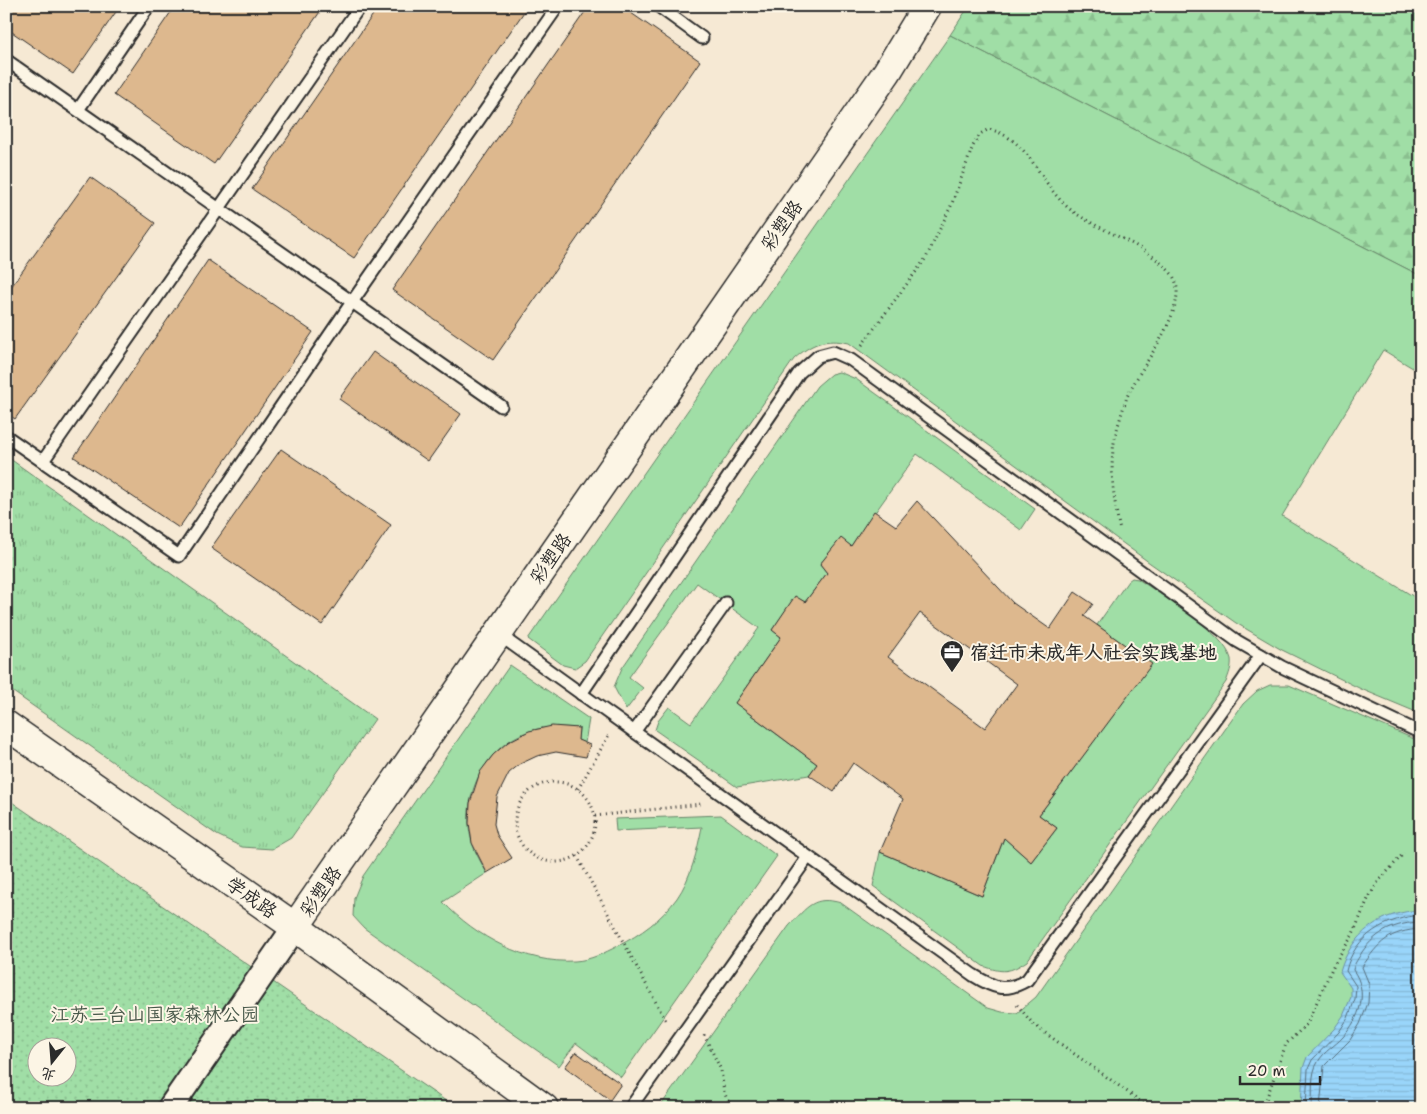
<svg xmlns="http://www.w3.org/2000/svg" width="1427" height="1114" viewBox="0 0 1427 1114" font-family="'Shantell Sans','LXGW WenKai TC',sans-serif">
  <defs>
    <pattern id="grass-tufts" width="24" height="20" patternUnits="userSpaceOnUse" patternTransform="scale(1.25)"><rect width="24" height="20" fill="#a0dea6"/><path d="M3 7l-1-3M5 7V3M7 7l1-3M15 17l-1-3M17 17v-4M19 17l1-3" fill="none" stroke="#8abf8f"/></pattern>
    <pattern id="forest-firs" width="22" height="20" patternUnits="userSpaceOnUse" patternTransform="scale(1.25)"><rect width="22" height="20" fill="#a0dea6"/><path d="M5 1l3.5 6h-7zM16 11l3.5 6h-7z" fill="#8abf8f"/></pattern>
    <pattern id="park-dots" width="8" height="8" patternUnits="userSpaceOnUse" patternTransform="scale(1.25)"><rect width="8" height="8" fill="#a0dea6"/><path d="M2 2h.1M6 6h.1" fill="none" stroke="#8abf8f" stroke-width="1.8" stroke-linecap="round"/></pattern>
    <pattern id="water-rules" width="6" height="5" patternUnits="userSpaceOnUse" patternTransform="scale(1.25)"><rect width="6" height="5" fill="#99d5fa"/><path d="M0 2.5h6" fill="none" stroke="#84b7d6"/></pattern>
  </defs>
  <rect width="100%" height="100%" fill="#f6e9d4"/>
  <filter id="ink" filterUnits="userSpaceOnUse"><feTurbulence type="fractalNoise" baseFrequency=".02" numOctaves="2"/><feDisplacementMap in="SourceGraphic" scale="10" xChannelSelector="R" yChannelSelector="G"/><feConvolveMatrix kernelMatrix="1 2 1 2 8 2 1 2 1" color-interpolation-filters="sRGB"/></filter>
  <g filter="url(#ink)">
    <polygon fill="url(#grass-tufts)" stroke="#668468" points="6,456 375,719 291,838 272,849 242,847 217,835 6,687"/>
    <polygon fill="url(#forest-firs)" stroke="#668468" points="969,6 1421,6 1421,276 950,35"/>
    <path fill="url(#park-dots)" stroke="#668468" fill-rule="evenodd" d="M 6,798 L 456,1108 L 6,1108 ZM 38,1046 L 68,1046 L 68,1076 L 38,1076 Z"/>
    <g fill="#a0dea6" stroke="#668468">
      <path d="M 950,35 L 1421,276 L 1421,373 L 1383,350 L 1282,516 L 1421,601 L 1421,714 L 1361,689 L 1282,650 L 1236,623 L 1150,563 L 849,343 C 825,338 812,343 794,359 L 585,661 L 575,668 L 563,665 L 528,639 Z"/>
      <polygon points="839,372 856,379 1035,509 1021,530 917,454 851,546 841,539 820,564 827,573 805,602 795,597 772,630 781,637 735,703 817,764 809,775 737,787 655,730 658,721 669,707 691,723 759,628 697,583 629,677 643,688 626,710 614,687 622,668 817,386 831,374"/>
      <path d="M 1132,578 L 1138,579 C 1161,595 1225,633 1231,659 C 1232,667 1229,674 1226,682 L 1027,961 C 1009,973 1003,973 983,966 L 873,886 L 880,852 L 982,896 L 1004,838 L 1031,862 L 1057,828 L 1039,815 L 1151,664 L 1097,625 L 1128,581 Z"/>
      <path d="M 510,665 L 589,719 L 585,743 L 578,740 L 579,728 C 562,727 546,726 530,731 C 485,745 459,798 472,842 C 475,853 482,864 487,873 L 443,902 C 476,937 526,964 575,961 C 591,960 604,953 618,946 C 641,934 661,920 677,898 C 691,878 697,851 702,827 L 616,831 L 615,819 L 721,815 L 777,856 L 621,1077 L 576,1043 L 559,1066 L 364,928 L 353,916 L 354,898 L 363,876 Z"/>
      <path d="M 1270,685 L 1289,685 L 1421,742 L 1421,1108 L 659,1108 L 789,926 C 807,907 814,895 841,903 L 988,1008 L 1002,1012 L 1017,1013 L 1036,997 L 1243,704 L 1257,691 Z"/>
    </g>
    <path fill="url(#water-rules)" stroke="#6d91a7" d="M 1421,910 L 1421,1108 L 1301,1108 L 1303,1068 L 1307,1057 L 1334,1029 L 1343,1016 L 1351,997 L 1351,988 L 1340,972 C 1351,933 1381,912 1421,910 Z"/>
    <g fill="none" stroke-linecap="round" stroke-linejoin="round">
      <g stroke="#576f7e" stroke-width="1">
        <path d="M 1306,1108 L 1308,1069 L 1312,1060 L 1339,1032 L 1348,1018 L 1355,999 L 1356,986 L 1346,971 C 1354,935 1387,918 1421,915"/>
        <path d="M 1312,1108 C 1313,1093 1310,1074 1318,1062 C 1324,1051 1335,1046 1343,1037 C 1360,1018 1369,992 1353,970 C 1354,963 1359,958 1362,952 C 1377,931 1395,923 1421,922"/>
        <path d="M 1320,1108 L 1324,1066 L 1350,1040 L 1360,1024 L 1368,1003 L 1369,984 L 1362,967 C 1379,942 1389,931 1421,929"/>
      </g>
    </g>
    <g fill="#ddb88e" stroke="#2b2b2b" fill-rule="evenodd">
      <polygon points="6,6 120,6 73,74 6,28"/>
      <polygon points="175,6 324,6 214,164 114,95"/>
      <polygon points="379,6 528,6 354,258 252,189"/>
      <polygon points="589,6 621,6 700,61 493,360 392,290"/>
      <polygon points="90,177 155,223 15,419 6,413 6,294"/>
      <polygon points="208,260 313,332 179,528 74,457"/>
      <polygon points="373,352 461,414 428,461 339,399"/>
      <polygon points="281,449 391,525 322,625 211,548"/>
      <path d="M 917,501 L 1013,603 L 1050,629 L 1075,592 L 1093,604 L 1084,616 L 1152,664 L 1039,815 L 1057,828 L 1031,862 L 1004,838 L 982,896 L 880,852 L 903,799 L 853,763 L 834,792 L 809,775 L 817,764 L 735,703 L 781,637 L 772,630 L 795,596 L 805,602 L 827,573 L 820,564 L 841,538 L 851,546 L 874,511 L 896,526 ZM 920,613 L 1017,684 L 985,728 L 888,657 Z"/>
      <polygon points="552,726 579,728 578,740 590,745 586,757 556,752 537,756 520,764 509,773 497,797 494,824 497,835 512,858 487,873 472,843 469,823 470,803 480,772 493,755 508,742 529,731"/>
      <polygon points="576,1052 621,1084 610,1100 565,1067"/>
    </g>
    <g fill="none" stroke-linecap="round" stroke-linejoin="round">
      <g stroke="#2b2b2b" stroke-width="15">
        <g id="lane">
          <polyline points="658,6 702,38"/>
          <polyline points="6,60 501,406"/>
          <polyline points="78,110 149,6"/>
          <polyline points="6,436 179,556 352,302 558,6"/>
          <polyline points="43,461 360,6"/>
          <path d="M 498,634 L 973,975 C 994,988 1005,993 1027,980 L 1261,655"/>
          <polyline points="581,694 799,373 818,356 833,352 851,360 1237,641 1282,667 1421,733"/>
          <polyline points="634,732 726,603"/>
          <polyline points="630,1108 808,857"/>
        </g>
      </g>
      <g stroke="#2b2b2b" stroke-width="28">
        <polyline id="street" points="170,1108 295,927"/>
      </g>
      <g stroke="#2b2b2b" stroke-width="31">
        <g id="secondary">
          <polyline points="6,725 295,927 544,1108"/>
          <polyline points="295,927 887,72 927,6"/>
        </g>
      </g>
      <g stroke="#2b2b2b" stroke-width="3" stroke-dasharray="1 4" stroke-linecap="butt">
        <path d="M 862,345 L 926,258 L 951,206 L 973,146 L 980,134 L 989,129 C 1033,141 1038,184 1071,210 C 1102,233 1143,242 1170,272 C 1197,301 1139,367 1127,397 C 1123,409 1119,422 1116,433 C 1108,466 1114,499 1120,531"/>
        <circle cx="555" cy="822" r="40"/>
        <polyline points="578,789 609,735"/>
        <polyline points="595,816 701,804"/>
        <polyline points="577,856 667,1023"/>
        <polyline points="1017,1005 1034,1025 1150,1108"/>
        <polyline points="704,1035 721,1070 724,1092 731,1108"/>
        <polyline points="1263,1108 1286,1044 1307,1024 1334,964 1352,936 1368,899 1378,882 1404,853"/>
      </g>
      <use href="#lane" stroke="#fcf5e5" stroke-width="11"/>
      <use href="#street" stroke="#fcf5e5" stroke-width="24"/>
      <use href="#secondary" stroke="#fcf5e5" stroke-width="28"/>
    </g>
  </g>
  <defs>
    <g id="office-pin" transform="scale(1.25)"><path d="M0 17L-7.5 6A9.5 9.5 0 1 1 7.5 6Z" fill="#2b2b2b" stroke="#fcf5e5"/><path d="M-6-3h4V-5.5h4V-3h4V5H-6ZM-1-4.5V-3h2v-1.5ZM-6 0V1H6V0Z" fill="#fff"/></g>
  </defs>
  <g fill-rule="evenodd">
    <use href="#office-pin" x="952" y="652"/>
  </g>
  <g text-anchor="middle" stroke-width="4" stroke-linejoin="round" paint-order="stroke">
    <g font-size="19" fill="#2b2b2b" stroke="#fcf5e5">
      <text transform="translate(781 225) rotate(-55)" y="7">彩塑路</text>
      <text transform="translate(550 558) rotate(-55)" y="7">彩塑路</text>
      <text transform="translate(320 891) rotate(-55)" y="7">彩塑路</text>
      <text transform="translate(252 897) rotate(35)" y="7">学成路</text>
    </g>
    <g font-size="19" font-weight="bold" fill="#2b2b2b" stroke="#fcf5e5" text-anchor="start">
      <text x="970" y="659">宿迁市未成年人社会实践基地</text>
    </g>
    <g font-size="19" fill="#48584a" stroke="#fcf5e5">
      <text x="155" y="1021">江苏三台山国家森林公园</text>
    </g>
  </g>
  <rect width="1427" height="1114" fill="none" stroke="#fcf5e5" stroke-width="25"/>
  <rect x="12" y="12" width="1402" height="1089" fill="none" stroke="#2b2b2b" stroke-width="2" filter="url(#ink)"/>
  <g transform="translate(52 1062) rotate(197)"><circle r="24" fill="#fcf5e5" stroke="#a8a49b"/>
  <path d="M0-4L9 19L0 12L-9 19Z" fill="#2b2b2b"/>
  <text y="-8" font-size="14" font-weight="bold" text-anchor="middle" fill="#2b2b2b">北</text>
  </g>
  <path d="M1240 1076v8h80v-8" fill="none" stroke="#2b2b2b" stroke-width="2.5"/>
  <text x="1247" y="1076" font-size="15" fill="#2b2b2b" stroke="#fcf5e5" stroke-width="4" paint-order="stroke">20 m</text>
</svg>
